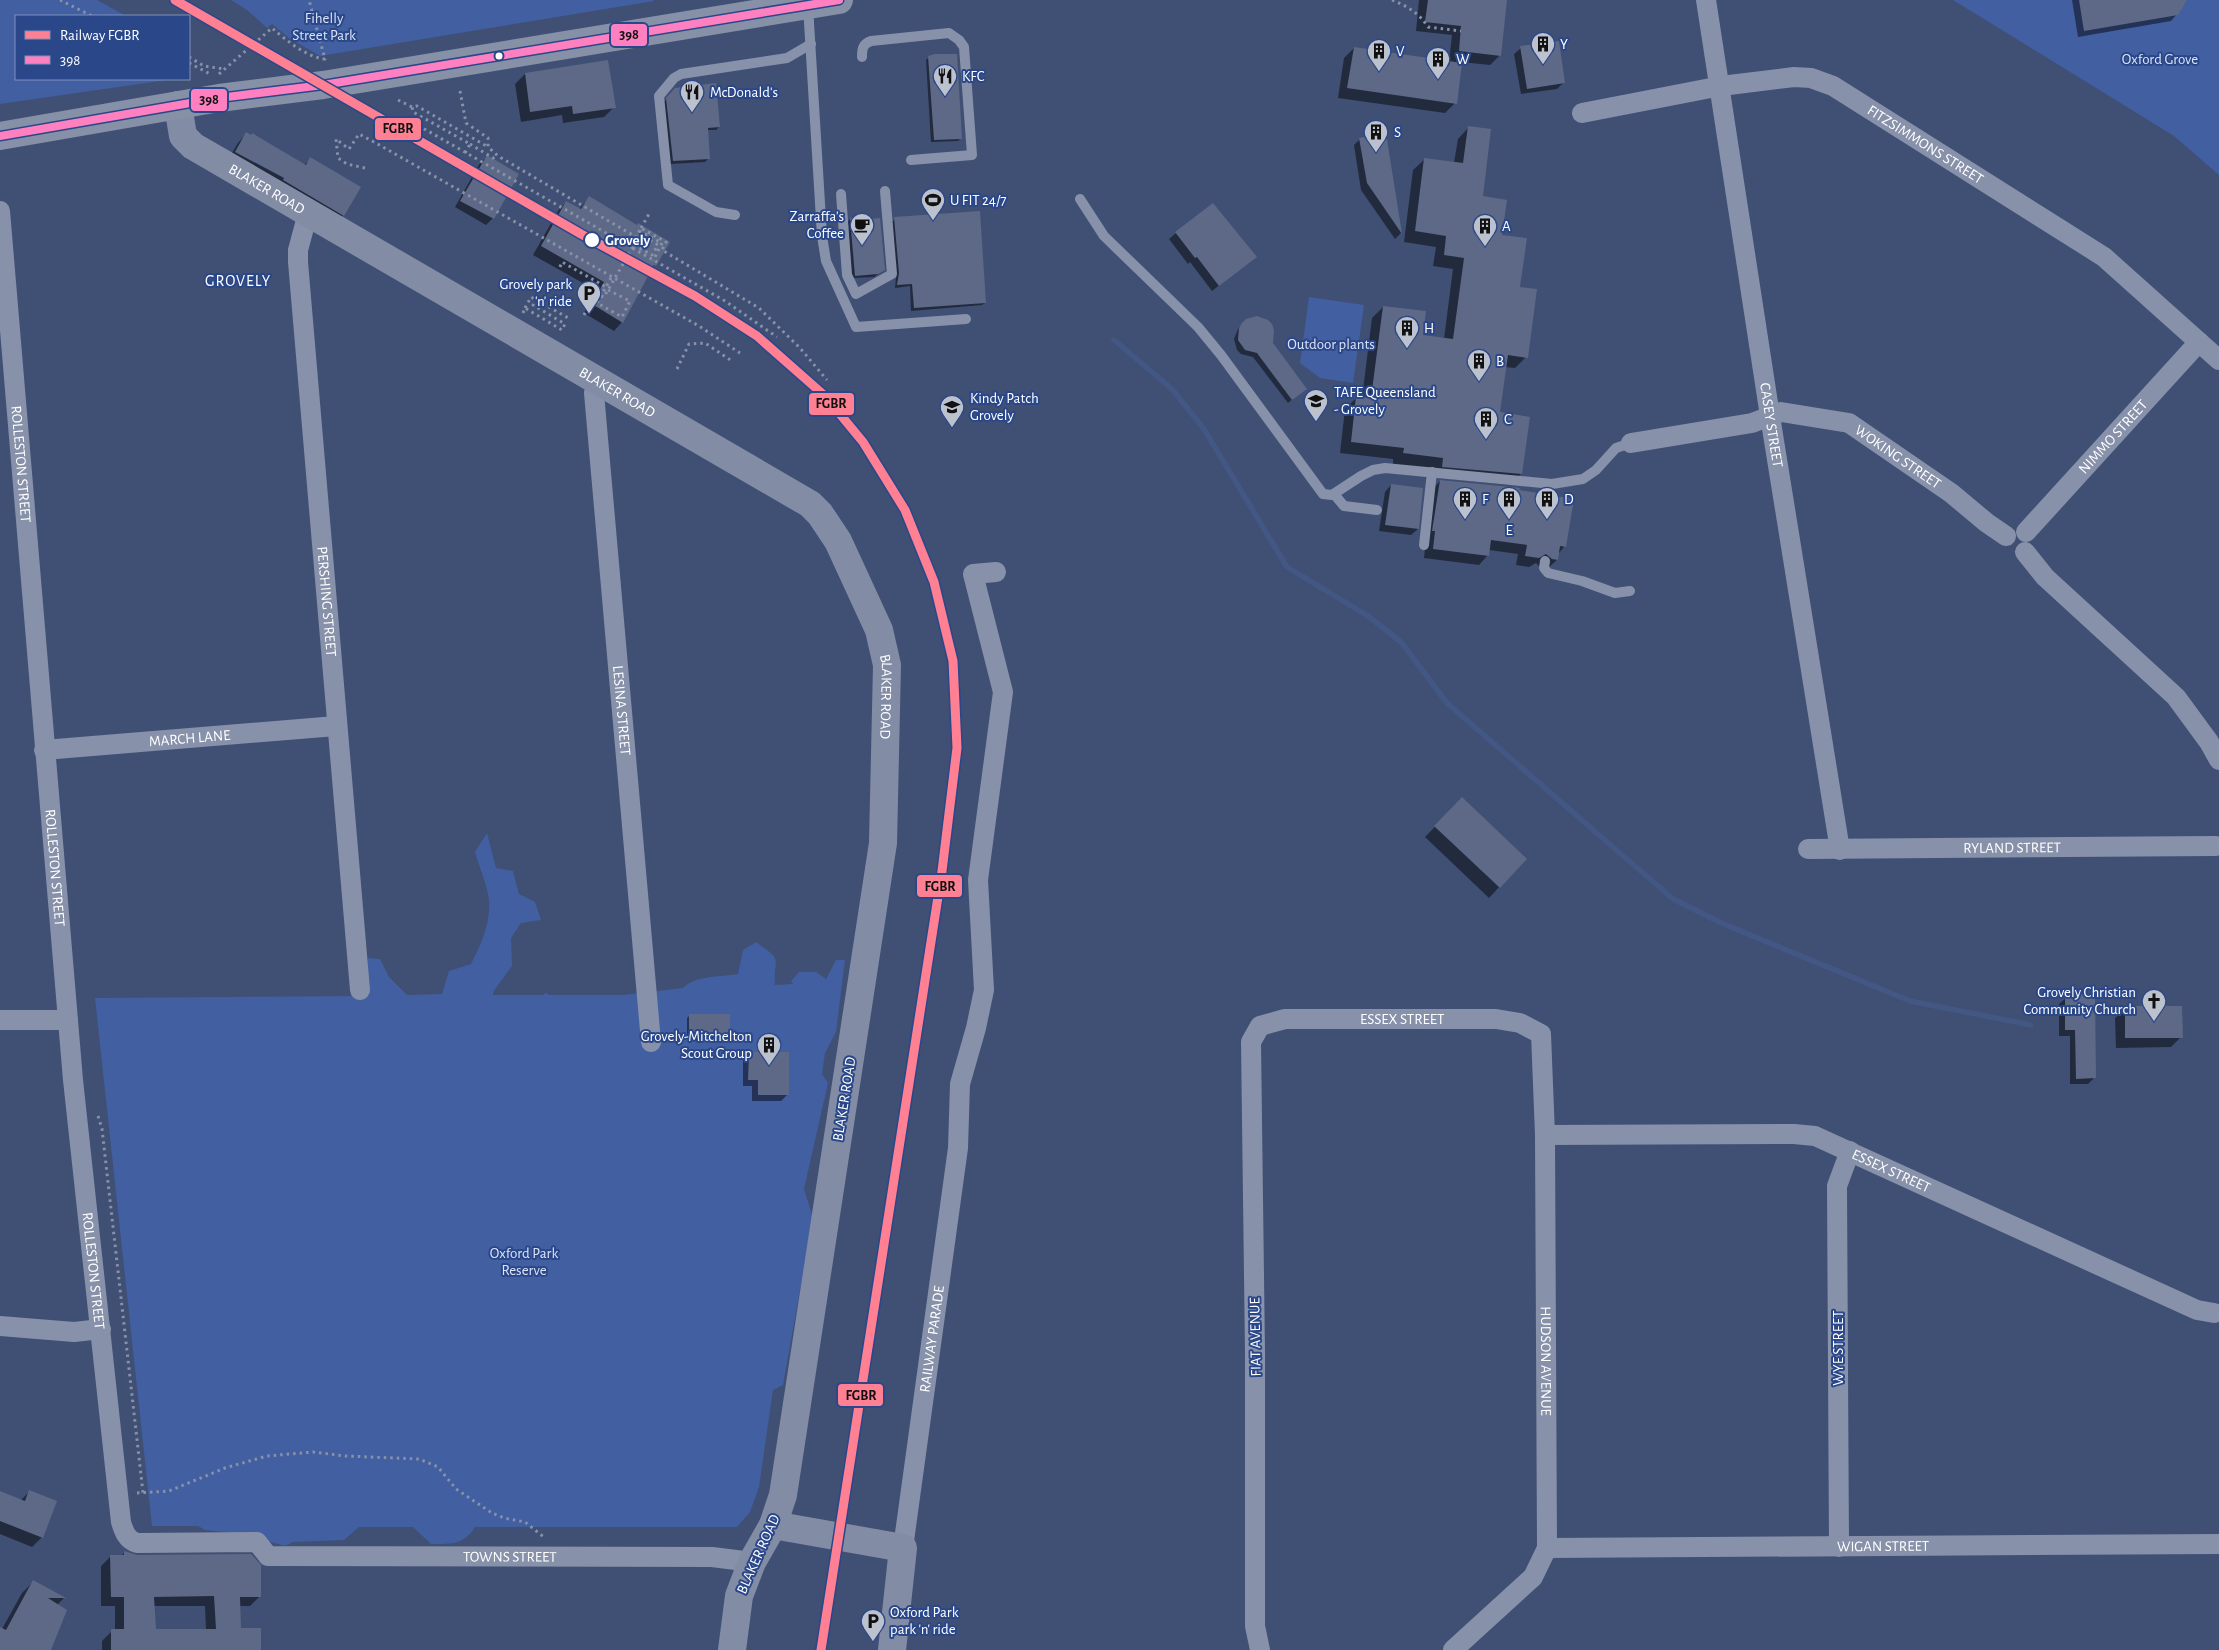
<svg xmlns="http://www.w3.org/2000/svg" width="2219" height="1650" viewBox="0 0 2219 1650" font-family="'Alegreya Sans',sans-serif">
  <rect width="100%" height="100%" fill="#404f74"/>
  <g fill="#425fa1">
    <polygon points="0,0 97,0 126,16 16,16 16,79 174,79 0,104"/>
    <polygon points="231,0 653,0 654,1 320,56 289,38 272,24 267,28 247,10"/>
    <polygon points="1953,0 2219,0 2219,175 2174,136"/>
    <polygon points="1309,297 1364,305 1353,383 1320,378 1300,363"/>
    <path d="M 487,833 L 496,868 L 513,871 L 519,894 L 535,902 L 541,920 L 521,923 L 511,938 L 512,966 L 493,992 L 493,995 L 543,995 L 546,993 L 549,995 L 623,995 L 683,988 C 695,975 721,977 738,974 L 743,950 L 756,942 C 785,963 773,955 775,985 L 793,984 L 791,981 L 799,972 L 816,972 L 826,979 L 836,960 L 845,960 L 836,1032 L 825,1053 L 822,1074 L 828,1083 L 804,1189 L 813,1218 L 783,1385 L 773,1390 L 759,1487 L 750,1512 L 737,1527 L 475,1527 C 464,1545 451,1544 431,1544 L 413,1527 L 359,1527 L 344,1540 L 293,1542 L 285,1546 L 244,1534 L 205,1530 L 198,1526 L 152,1526 L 95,998 L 365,996 L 368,958 L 380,959 L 389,977 L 407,995 L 442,994 L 449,971 L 471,964 C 481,945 491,922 489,900 C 487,884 479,867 475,852 Z"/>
  </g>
  <g fill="#0007" fill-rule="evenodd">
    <polygon points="1419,0 1506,0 1500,55 1490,65 1461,62 1455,103 1445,113 1338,98 1344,58 1354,48 1449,62 1452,35 1416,31"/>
    <polygon points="2072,0 2186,0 2177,14 2171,21 2078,37"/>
    <polygon points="1521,48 1564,82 1557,89 1521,94 1514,54"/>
    <polygon points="929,57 961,138 958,141 931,142 926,60"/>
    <polygon points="607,61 614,107 604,117 563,123 562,115 521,122 515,84 525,74"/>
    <polygon points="676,89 719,127 716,130 706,130 708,159 705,162 670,164 664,102"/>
    <polygon points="1469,127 1481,197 1500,236 1519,288 1526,357 1515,368 1505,367 1499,413 1521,474 1509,485 1431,477 1393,464 1393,459 1340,453 1345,409 1357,397 1362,398 1372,318 1383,307 1422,336 1444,339 1453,269 1433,266 1436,247 1404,242 1413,170 1425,159 1454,163 1458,139"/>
    <polygon points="246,134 304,165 311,159 343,215 335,224 227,161 238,143"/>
    <polygon points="1385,134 1401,233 1395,239 1361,190 1354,145 1360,139"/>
    <polygon points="487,157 518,174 493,218 486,225 455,207 480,163"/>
    <polygon points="589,198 655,265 649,271 622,322 614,331 584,313 597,291 533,255 558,211 566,202 579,209"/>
    <polygon points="850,219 883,270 874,277 852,278 848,222"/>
    <polygon points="895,219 985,303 982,305 911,311 910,286 895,288 896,277 892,222"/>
    <polygon points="1176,233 1255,257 1212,291 1190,262 1188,264 1169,239"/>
    <polygon points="1246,320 1272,343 1301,392 1288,403 1253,357 1241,354 1237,350 1234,339 1238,329"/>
    <polygon points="1440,481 1518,491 1565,546 1558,554 1557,560 1547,569 1542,569 1536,563 1529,567 1516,565 1518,554 1489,550 1488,555 1479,565 1424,558 1431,491"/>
    <polygon points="1391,485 1418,529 1411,535 1379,531 1385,492"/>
    <polygon points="1462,799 1525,859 1489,898 1425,837"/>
    <polygon points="2094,996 2094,1078 2088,1084 2070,1084 2070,1036 2059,1036 2059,1004 2066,998"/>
    <polygon points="2126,1008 2181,1037 2171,1047 2116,1048 2115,1018"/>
    <polygon points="690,1015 729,1036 726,1039 687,1039 687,1018"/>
    <polygon points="749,1053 788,1094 781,1101 752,1101 752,1086 743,1086 743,1059"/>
    <polygon points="0,1492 21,1500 29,1492 42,1537 32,1547 0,1534"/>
    <path d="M 124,1553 L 260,1596 L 250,1606 L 239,1606 L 240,1630 L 260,1650 L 102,1650 L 102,1641 L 112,1631 L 115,1631 L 115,1606 L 101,1606 L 101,1566 L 111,1556 L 121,1556 ZM 153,1606 L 205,1606 L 206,1630 L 154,1630 Z"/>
    <polygon points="33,1582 64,1598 57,1605 50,1650 0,1650 0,1628 2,1629 22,1593"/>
  </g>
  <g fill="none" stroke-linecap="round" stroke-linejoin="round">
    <polyline stroke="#435785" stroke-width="5.5" points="1114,340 1172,389 1204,429 1287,567 1368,616 1401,642 1447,703 1673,899 1719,922 1910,1001 2031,1025"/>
  </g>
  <g fill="#5d6986" fill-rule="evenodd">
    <polygon points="1428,0 1507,0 1501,56 1459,51 1461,26 1425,22"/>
    <polygon points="2079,0 2187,0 2178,15 2084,31"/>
    <polygon points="1559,41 1565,83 1527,89 1520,46"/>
    <polygon points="1354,47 1462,63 1457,104 1347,88"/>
    <polygon points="935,54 957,54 962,139 934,140 928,56"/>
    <polygon points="608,60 616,108 573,114 572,106 530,112 525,73"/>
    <polygon points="716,83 720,127 708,128 710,159 673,161 666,98 675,88"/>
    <polygon points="1468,126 1491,129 1483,196 1507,200 1502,235 1527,238 1520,287 1537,289 1528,358 1508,355 1500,412 1530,417 1522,474 1442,467 1443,458 1403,453 1404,448 1351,442 1356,396 1371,398 1383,306 1426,311 1423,335 1453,339 1464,258 1444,255 1446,236 1415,231 1424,158 1463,163"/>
    <polygon points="246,132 251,135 252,133 306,165 310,157 361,187 344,216 283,180 284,178 235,152"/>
    <polygon points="1386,133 1402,234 1367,183 1359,138"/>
    <polygon points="487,155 519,174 494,219 460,201"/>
    <polygon points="589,196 637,225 638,223 670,242 656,266 654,265 623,323 592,304 604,282 541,246 566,201 581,209"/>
    <polygon points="1213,203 1257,257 1219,286 1197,257 1195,258 1175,232"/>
    <polygon points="980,211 986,303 914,308 912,284 897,285 899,273 894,217"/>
    <polygon points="871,216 871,219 880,218 885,270 878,274 855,276 850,218"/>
    <polygon points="1257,316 1268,320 1272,324 1274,330 1273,343 1307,389 1292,400 1257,353 1245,350 1238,340 1239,328 1242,323 1246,319"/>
    <polygon points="1440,480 1520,488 1519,490 1574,499 1566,547 1560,546 1558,560 1552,559 1546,554 1539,558 1525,556 1527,545 1491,540 1489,556 1433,549 1435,531 1432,531"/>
    <polygon points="1391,484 1423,488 1419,529 1385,525"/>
    <polygon points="1462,797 1527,859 1500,888 1434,826"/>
    <polygon points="2075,994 2095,994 2096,1078 2076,1079 2075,1030 2065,1030 2065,996 2075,997"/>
    <polygon points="2125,1006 2182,1006 2183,1038 2125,1038"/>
    <polygon points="689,1014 730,1014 730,1036 689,1037"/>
    <polygon points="749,1052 789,1052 789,1095 758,1095 758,1080 748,1080"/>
    <polygon points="29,1490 57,1501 43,1538 0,1521 0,1491 25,1501"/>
    <path d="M 124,1551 L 137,1555 L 251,1554 L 261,1565 L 261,1597 L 240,1597 L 241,1628 L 261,1628 L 261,1650 L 111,1650 L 111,1629 L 124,1629 L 124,1597 L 111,1597 L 110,1555 L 124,1555 ZM 214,1596 L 216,1629 L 156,1629 L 154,1597 Z"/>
    <polygon points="33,1580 66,1598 48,1598 67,1610 51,1650 0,1650 0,1627 6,1630"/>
  </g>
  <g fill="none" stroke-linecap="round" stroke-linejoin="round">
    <g stroke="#8791a9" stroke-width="3" stroke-dasharray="2.5 4" stroke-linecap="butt">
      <polyline points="60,0 92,16"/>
      <path d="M 1392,0 C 1407,6 1419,13 1428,27 L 1461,31"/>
      <polyline points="189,57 204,66 224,69"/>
      <polyline points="189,63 212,75"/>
      <path d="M 219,74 L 272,28 C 286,40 306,57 325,59 L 309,0"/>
      <polyline points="460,91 466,123 488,138 488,147 498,156 636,237 641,228 666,242 662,250 759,308 800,348 827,380"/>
      <polyline points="398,100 412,107"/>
      <polyline points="407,119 725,301 777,337"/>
      <polyline points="470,144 493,158 497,156"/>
      <polyline points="465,153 470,144 413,112 412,107 417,106 488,147"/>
      <polyline points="365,168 347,164 338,158 336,139 349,149 359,134 374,142 699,326 740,353"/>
      <polyline points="641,228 649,214"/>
      <polyline points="639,231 662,243 653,261"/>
      <polyline points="634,245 652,255 658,245 647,238"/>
      <polyline points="560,267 562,262 606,287"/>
      <polyline points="608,290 630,301 622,317 597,303 612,276"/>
      <polyline points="601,296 604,297 639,236"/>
      <polyline points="525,308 531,297 570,319"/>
      <polyline points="523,313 525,308 562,330 565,324 533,305 536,300"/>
      <polyline points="584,315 593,298 598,301"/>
      <polyline points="677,369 689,344 705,343 732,361"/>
      <polyline points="98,1116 102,1129 143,1493"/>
      <polyline points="137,1493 169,1491 225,1468 267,1456 313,1452 345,1456 419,1459 438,1467 456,1489 492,1513 504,1518 525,1522 545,1538"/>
    </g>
    <g stroke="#8791a9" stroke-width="10">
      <polyline points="808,6 822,236 826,261 856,327 966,319"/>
      <path d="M 862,57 C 862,48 863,44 871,41 L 949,33 L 959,40 L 964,47 L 972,155 L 911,160"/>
      <polyline points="841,194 847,275 856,294 892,274 885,191"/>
      <polyline points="1080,199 1104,236 1198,327 1221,355 1323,494 1332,495 1361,476 1373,470 1385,468 1552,484 1583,479 1596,470 1616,448 1631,443"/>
      <polyline points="735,215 716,212 668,185 659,96 674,78 681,74 787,58 811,44"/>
      <polyline points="1334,494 1344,506 1377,510"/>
      <polyline points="1424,545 1432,472"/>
      <polyline points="1545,561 1544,568 1548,573 1582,581 1615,593 1630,591"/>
    </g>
    <g stroke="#8791a9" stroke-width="20">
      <path id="s1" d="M 1706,0 L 1770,416 L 1840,850"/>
      <path id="s2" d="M 1582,113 L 1721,86 L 1794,77 L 1811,78 L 1833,86 L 2104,257 L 2219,360"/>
      <path id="s3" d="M 0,211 L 73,1080 L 121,1522 C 124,1532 127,1540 137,1543 L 257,1542 L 268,1556 L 712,1557 L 752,1562"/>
      <path id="s4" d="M 308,213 L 298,250 L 298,262 L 360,990"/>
      <path id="s5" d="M 600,381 L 594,393 L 651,1042"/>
      <path id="s6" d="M 1631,443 L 1752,423 L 1781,412 L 1849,423 L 1951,493 L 1987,523 L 2006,536"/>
      <path id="s7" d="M 2026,532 L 2199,342"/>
      <polyline points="2025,552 2045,577 2176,697 2209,742 2219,760"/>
      <path id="s8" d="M 44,750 L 336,726"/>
      <path id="s9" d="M 1808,849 L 2216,846"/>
      <polyline points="0,1020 68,1020"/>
      <path id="s10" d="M 1545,1135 L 1794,1134 L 1815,1136 L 2197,1310 L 2214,1313"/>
      <polyline points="0,1326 74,1332 101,1329"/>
      <polyline points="1839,1547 1837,1186 1850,1151"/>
      <path id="s11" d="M 903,1548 L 958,1148 L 960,1084 L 976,1028 L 984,990 L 978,880 L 1003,692 L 973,574 L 996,572"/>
      <path id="s12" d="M 1547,1548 L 2219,1544"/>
      <path id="s13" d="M 1260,1650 L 1255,1626 L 1255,1353 L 1251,1042 L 1260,1026 L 1285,1019 L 1496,1019 L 1520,1023 L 1541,1034 L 1545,1135 L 1547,1548 L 1533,1577 L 1453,1650"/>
    </g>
    <g stroke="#828ca5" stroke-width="28">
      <path id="s14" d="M 178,105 L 183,136 L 193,146 L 810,504 L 820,514 L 838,541 L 879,630 L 887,665 L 883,843 L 783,1495 L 773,1525 L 752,1562 L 739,1596 L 732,1650"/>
      <polyline points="773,1525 903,1548 892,1650"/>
    </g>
    <polyline stroke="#8690a7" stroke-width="28" points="0,136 219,98 323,85 839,0"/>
    <g stroke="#2a478a" stroke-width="11">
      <polyline id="bus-1" points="0,136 219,98 323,85 839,0"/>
    </g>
    <use href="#bus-1" stroke="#ff80c0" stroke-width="8"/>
    <g stroke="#2a478a" stroke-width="12">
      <polyline id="rail-1" points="175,0 581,234 695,296 757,336 825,396 863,442 905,510 934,582 953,661 957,748 942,871 821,1650"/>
    </g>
    <use href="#rail-1" stroke="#ff8093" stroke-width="9"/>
  </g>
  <defs>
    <g id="building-pin" transform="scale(1.25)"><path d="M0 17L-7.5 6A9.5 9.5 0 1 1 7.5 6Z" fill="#bcc1ce" stroke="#2a478a"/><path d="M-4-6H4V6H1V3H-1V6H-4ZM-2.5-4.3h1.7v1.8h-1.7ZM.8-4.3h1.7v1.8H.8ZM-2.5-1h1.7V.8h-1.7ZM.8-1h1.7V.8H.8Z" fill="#111"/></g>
    <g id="restaurant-pin" transform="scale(1.25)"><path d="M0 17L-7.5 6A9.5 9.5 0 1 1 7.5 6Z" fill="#bcc1ce" stroke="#2a478a"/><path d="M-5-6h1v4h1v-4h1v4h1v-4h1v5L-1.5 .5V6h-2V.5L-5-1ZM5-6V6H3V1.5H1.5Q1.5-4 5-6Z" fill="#111"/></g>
    <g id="stadium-pin" transform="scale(1.25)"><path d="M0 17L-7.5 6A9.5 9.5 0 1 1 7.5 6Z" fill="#bcc1ce" stroke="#2a478a"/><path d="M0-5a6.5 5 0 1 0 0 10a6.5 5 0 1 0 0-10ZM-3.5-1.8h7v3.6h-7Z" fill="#111"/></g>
    <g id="cafe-pin" transform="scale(1.25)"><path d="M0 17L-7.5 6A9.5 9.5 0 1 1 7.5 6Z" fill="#bcc1ce" stroke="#2a478a"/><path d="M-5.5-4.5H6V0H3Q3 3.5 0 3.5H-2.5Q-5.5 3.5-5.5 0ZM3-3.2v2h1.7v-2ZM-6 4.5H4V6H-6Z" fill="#111"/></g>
    <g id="parking-pin" transform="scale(1.25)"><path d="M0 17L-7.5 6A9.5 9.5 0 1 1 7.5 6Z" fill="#bcc1ce" stroke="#2a478a"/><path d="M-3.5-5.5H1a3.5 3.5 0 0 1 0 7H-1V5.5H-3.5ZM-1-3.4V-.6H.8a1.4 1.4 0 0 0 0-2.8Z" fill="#111"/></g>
    <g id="university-pin" transform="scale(1.25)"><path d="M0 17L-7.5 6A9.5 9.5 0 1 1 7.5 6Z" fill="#bcc1ce" stroke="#2a478a"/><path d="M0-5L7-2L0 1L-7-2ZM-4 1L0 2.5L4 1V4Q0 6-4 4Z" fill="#111"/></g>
    <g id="school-pin" transform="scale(1.25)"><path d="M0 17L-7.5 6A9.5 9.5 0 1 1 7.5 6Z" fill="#bcc1ce" stroke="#2a478a"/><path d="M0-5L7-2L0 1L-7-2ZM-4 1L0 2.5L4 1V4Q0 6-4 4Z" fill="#111"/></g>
    <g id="church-pin" transform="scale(1.25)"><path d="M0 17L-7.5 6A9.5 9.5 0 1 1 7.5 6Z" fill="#bcc1ce" stroke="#2a478a"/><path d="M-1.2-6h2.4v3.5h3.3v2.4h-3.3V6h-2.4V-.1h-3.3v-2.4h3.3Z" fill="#111"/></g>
  </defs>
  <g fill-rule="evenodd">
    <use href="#building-pin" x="1543" y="44"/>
    <use href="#building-pin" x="1379" y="51"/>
    <use href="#building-pin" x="1438" y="59"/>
    <use href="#restaurant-pin" x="945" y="76"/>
    <use href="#restaurant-pin" x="692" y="92"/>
    <use href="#building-pin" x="1376" y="132"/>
    <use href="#stadium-pin" x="933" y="200"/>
    <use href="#cafe-pin" x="862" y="225"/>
    <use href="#building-pin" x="1485" y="226"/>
    <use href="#parking-pin" x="589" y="293"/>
    <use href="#building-pin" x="1407" y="328"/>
    <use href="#building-pin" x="1479" y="361"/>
    <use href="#university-pin" x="1316" y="401"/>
    <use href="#school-pin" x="952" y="407"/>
    <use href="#building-pin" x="1486" y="419"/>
    <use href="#building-pin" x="1465" y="499"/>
    <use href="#building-pin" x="1509" y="499"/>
    <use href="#building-pin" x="1547" y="499"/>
    <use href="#church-pin" x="2154" y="1001"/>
    <use href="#building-pin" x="769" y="1045"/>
    <use href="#parking-pin" x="873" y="1621"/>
  </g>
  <g fill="#fff" stroke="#2a478a" stroke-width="2">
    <circle cx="499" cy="56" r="4.5"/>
    <circle cx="592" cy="240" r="8"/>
  </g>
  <g text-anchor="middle" stroke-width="4" stroke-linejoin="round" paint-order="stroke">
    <g font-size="15" fill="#dce4f7" stroke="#2a478a">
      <text x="324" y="23">Fihelly<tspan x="324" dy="17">Street Park</tspan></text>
      <text x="2160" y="64">Oxford Grove</text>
      <text x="1331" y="349">Outdoor plants</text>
      <text x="524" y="1258">Oxford Park<tspan x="524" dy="17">Reserve</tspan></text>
    </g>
    <g font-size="15" fill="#fff" stroke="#2a478a" text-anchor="start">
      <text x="1560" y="49">Y</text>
      <text x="1396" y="56">V</text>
      <text x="1456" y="64">W</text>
      <text x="962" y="81">KFC</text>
      <text x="710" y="97">McDonald's</text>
      <text x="1394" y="137">S</text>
      <text x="950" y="205">U FIT 24/7</text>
      <text x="844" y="221" text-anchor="end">Zarraffa's<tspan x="844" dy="17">Coffee</tspan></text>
      <text x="1502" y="231">A</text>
      <text x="572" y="289" text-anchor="end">Grovely park<tspan x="572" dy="17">'n' ride</tspan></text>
      <text x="1424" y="333">H</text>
      <text x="1496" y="366">B</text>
      <text x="1334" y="397">TAFE Queensland<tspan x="1334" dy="17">- Grovely</tspan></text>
      <text x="970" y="403">Kindy Patch<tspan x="970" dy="17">Grovely</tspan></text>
      <text x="1504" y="424">C</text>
      <text x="1482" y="504">F</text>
      <text x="1564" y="504">D</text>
      <text x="1509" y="535" text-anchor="middle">E</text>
      <text x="2136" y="997" text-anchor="end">Grovely Christian<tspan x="2136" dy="17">Community Church</tspan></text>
      <text x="752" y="1041" text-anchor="end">Grovely-Mitchelton<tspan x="752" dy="17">Scout Group</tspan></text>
      <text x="890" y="1617">Oxford Park<tspan x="890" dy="17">park 'n' ride</tspan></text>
    </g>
    <g font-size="15" fill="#fff" stroke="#2a478a">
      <text dy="5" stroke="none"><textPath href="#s2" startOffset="365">FITZSIMMONS STREET</textPath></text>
      <text dy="5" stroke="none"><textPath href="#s14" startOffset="131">BLAKER ROAD</textPath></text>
      <text dy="5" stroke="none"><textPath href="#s14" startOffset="536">BLAKER ROAD</textPath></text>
      <text dy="5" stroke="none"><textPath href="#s1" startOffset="430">CASEY STREET</textPath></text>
      <text dy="5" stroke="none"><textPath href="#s7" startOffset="129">NIMMO STREET</textPath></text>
      <text dy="5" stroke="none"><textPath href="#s6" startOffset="282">WOKING STREET</textPath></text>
      <text dy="5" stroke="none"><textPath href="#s3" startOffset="254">ROLLESTON STREET</textPath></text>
      <text dy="5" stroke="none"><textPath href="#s4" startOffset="391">PERSHING STREET</textPath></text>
      <text dy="5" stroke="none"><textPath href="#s14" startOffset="971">BLAKER ROAD</textPath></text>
      <text dy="5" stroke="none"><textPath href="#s5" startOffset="332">LESINA STREET</textPath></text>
      <text dy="5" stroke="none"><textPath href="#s8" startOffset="146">MARCH LANE</textPath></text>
      <text dy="5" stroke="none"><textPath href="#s9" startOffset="204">RYLAND STREET</textPath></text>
      <text dy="5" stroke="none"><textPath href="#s3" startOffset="659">ROLLESTON STREET</textPath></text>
      <text dy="5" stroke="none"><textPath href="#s13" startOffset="770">ESSEX STREET</textPath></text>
      <text transform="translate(844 1099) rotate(-81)" y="5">BLAKER ROAD</text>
      <text dy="5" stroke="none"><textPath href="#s10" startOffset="354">ESSEX STREET</textPath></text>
      <text dy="5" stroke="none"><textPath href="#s3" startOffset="1064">ROLLESTON STREET</textPath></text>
      <text transform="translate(1255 1337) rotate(-91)" y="5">FIAT AVENUE</text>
      <text dy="5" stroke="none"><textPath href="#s11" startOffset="211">RAILWAY PARADE</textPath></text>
      <text transform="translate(1838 1348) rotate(-90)" y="5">WYE STREET</text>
      <text dy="5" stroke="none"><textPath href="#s13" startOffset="1239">HUDSON AVENUE</textPath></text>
      <text dy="5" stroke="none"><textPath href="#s12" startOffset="336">WIGAN STREET</textPath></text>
      <text transform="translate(758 1554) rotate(-66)" y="5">BLAKER ROAD</text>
      <text dy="5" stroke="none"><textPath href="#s3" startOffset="1724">TOWNS STREET</textPath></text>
    </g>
    <g font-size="15" font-weight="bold" fill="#fff" stroke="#2a478a" text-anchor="start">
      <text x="605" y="245">Grovely</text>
    </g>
    <g font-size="16" letter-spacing="1" fill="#fff" stroke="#2a478a">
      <text x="238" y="286">GROVELY</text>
    </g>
  </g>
  <g stroke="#2a478a" stroke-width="2">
    <rect x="610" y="23" width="38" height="24" rx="5" fill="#ff80c0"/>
    <rect x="190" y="88" width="38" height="24" rx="5" fill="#ff80c0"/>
    <rect x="374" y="117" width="48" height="24" rx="5" fill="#ff8093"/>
    <rect x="808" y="392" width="47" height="24" rx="5" fill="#ff8093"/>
    <rect x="916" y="874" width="47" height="24" rx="5" fill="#ff8093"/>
    <rect x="837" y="1383" width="47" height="24" rx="5" fill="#ff8093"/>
  </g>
  <g font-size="14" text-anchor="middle" font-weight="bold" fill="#111">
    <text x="629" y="39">398</text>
    <text x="209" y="104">398</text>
    <text x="398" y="133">FGBR</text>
    <text x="831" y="408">FGBR</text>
    <text x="940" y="891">FGBR</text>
    <text x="861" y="1400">FGBR</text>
  </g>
  <rect x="15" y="15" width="175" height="65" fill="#2a478a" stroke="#7f91b9"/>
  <rect x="25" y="31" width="25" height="8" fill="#ff8093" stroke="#7f91b9"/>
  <text x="60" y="40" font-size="15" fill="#ffffff">Railway FGBR</text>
  <rect x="25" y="56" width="25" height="8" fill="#ff80c0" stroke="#7f91b9"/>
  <text x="60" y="65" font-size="15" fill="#ffffff">398</text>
</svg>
